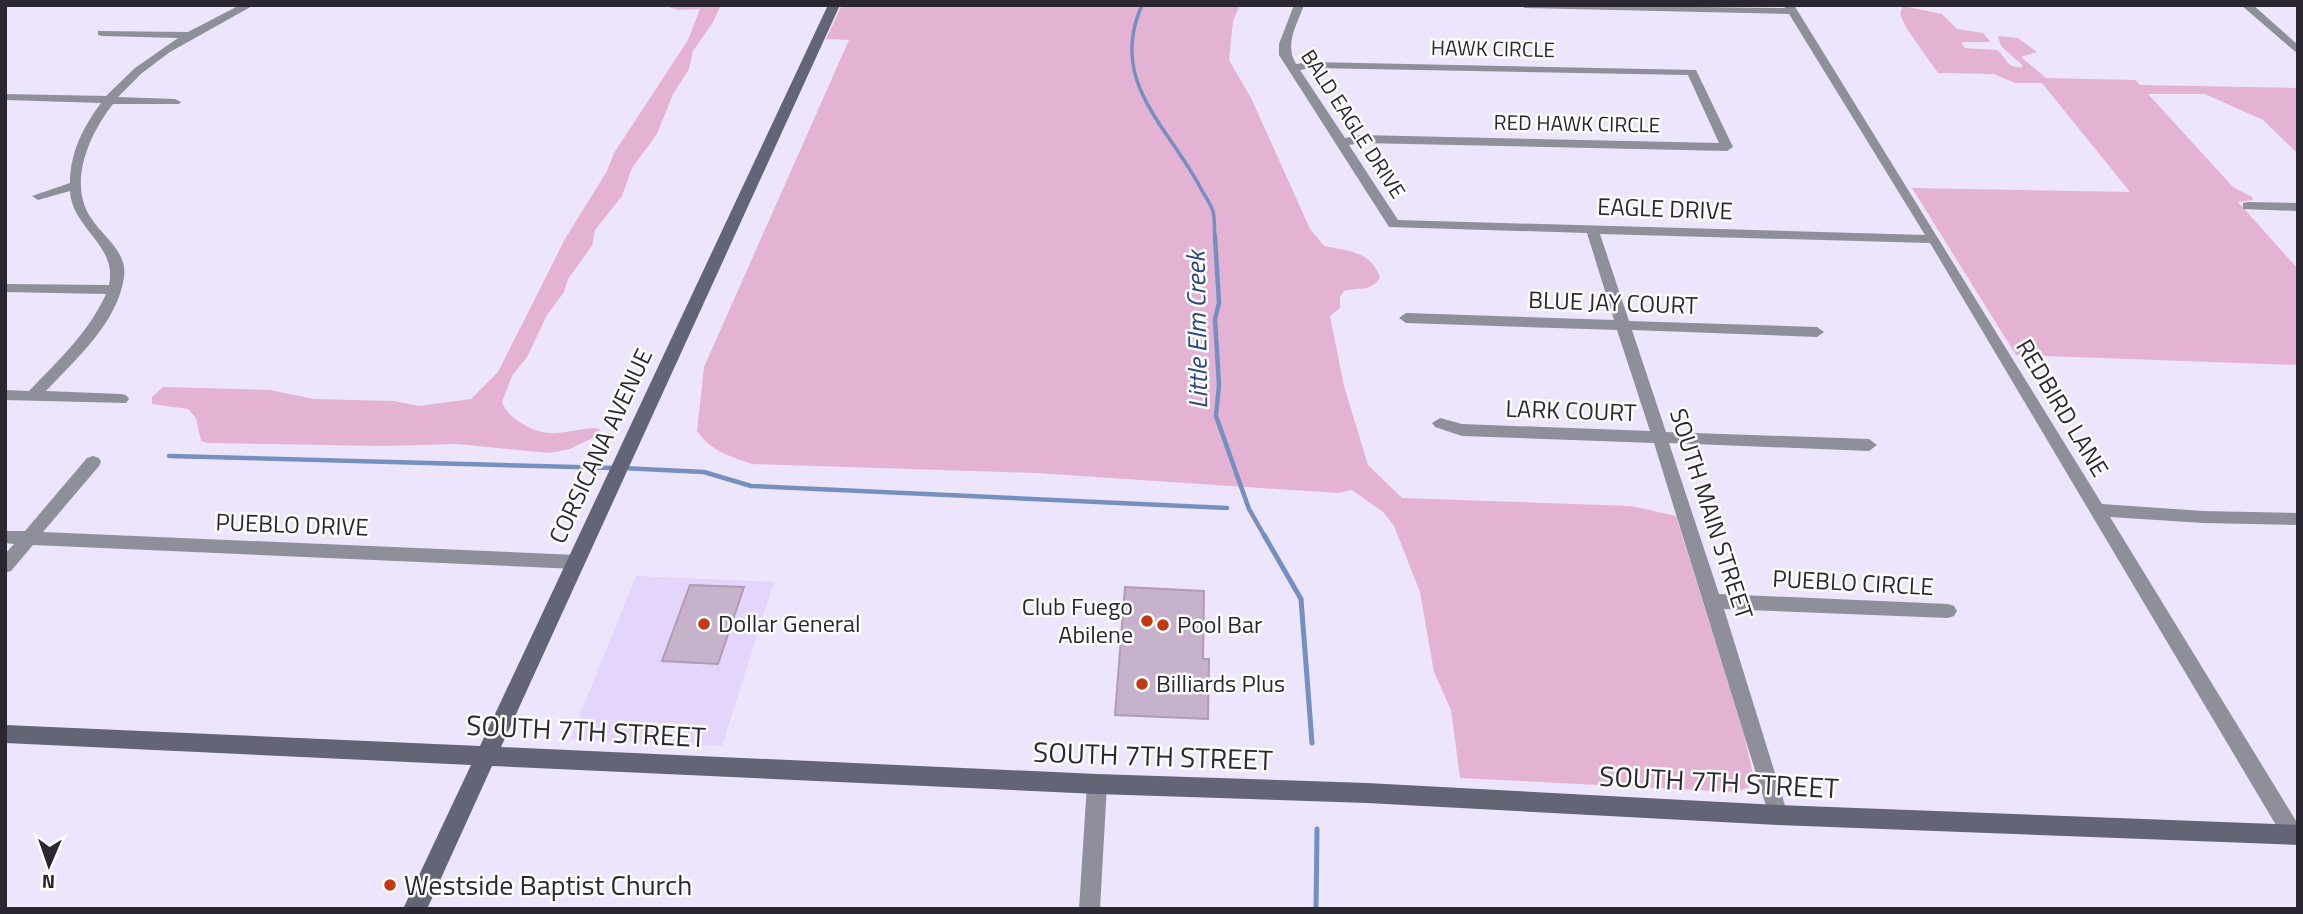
<svg xmlns="http://www.w3.org/2000/svg" width="2303" height="914" viewBox="0 0 2303 914" font-family="'Titillium Web',sans-serif">
  <rect width="100%" height="100%" fill="#ede5fc"/>
  <polygon fill="#e3d6fa" points="636,576 774,582 722,746 570,739"/>
  <g fill="#e4b3d3">
    <path d="M 663,5 L 721,5 L 713,22 L 693,51 L 689,69 L 673,94 L 657,134 L 632,168 L 622,196 L 595,230 L 592,246 L 568,279 L 564,292 L 547,315 L 527,357 L 512,376 L 502,402 C 506,412 512,417 521,423 C 551,441 563,430 594,428 L 600,429 L 597,436 L 570,449 L 550,453 L 457,444 L 384,446 L 208,443 L 201,441 L 196,418 L 188,409 L 152,404 L 152,397 L 163,387 L 270,390 L 314,399 L 394,401 L 419,406 L 471,399 L 498,372 L 565,239 L 607,171 L 614,153 L 688,40 L 700,9 L 678,10 Z"/>
    <path d="M 842,5 L 1240,5 L 1233,21 L 1229,60 L 1252,100 L 1310,229 L 1324,246 C 1349,251 1370,251 1380,277 C 1373,292 1358,287 1344,291 L 1340,297 L 1340,308 L 1330,316 L 1344,386 L 1368,465 L 1402,498 L 1631,506 L 1676,516 L 1744,735 L 1753,774 L 1749,787 L 1737,792 L 1460,778 L 1451,710 L 1434,672 L 1420,592 L 1394,526 L 1383,512 L 1352,490 L 1338,493 L 1036,473 L 752,464 C 729,456 711,451 697,431 L 704,367 L 849,40 L 826,39 Z"/>
    <path d="M 1903,6 L 1942,14 L 1957,29 L 1983,33 L 1990,41 L 1988,42 L 1965,42 L 1961,43 L 1965,48 L 1997,50 C 2007,57 2006,69 2022,67 L 2022,65 L 2001,46 L 1998,36 L 2018,38 L 2037,52 L 2021,57 L 2046,78 L 2135,80 L 2140,85 L 2298,88 L 2298,154 L 2263,120 L 2205,94 L 2148,94 L 2233,187 L 2252,197 L 2253,200 L 2238,202 L 2298,269 L 2298,365 L 2016,355 L 1912,188 L 2130,192 L 2042,83 L 2015,83 L 1994,74 L 1938,73 L 1907,29 L 1900,14 Z"/>
  </g>
  <g fill="none" stroke-linecap="round" stroke-linejoin="round">
    <path stroke="#768fc1" stroke-width="3.5" d="M 1142,5 C 1108,81 1167,125 1200,187 C 1204,194 1210,203 1213,211 C 1215,219 1214,229 1215,237"/>
    <g stroke="#768fc1" stroke-width="4.5">
      <polyline points="1215,236 1219,303 1215,319 1219,385 1216,416 1249,509 1265,537"/>
      <polyline points="169,456 614,468"/>
      <polyline points="622,468 704,472 751,486 1227,508"/>
    </g>
    <g stroke="#768fc1" stroke-width="5">
      <polyline points="1264,535 1301,599 1312,743"/>
      <polyline points="1316,909 1317,829"/>
    </g>
  </g>
  <g fill="#c7b2cb" stroke="#b09cb4" stroke-width="2">
    <polygon points="690,585 744,587 718,664 662,661"/>
    <polygon points="1125,587 1204,591 1203,659 1209,659 1208,719 1115,715"/>
  </g>
  <g fill="none" stroke-linecap="round" stroke-linejoin="round">
    <g fill="#8e8f9b" fill-rule="evenodd">
      <path d="M 240,5 L 254,5 L 170,52 L 142,73 L 118,97 L 175,99 L 181,102 L 179,104 L 113,104 C 90,133 67,183 91,218 C 103,237 128,252 124,277 C 118,322 76,359 46,391 L 121,394 L 126,395 L 129,399 L 126,403 L 5,400 L 5,390 L 29,391 C 58,361 89,332 106,294 L 5,292 L 5,284 L 109,285 C 118,245 72,229 70,191 L 38,200 L 32,196 L 70,183 C 70,153 83,127 101,103 L 5,100 L 5,94 L 106,96 L 135,68 L 178,38 L 102,36 L 98,35 L 98,31 L 188,32 Z"/>
      <path d="M 1294,5 L 1304,5 C 1297,25 1284,44 1296,64 L 1312,62 L 1696,70 L 1733,147 L 1727,151 L 1361,143 L 1349,145 L 1398,220 L 1925,235 L 1789,14 L 1525,8 L 1520,5 L 1785,8 L 1784,5 L 1794,5 L 2102,504 L 2203,511 L 2298,513 L 2298,525 L 2203,523 L 2110,517 L 2298,824 L 2298,843 L 2293,844 L 2286,842 L 1930,243 L 1600,234 L 1629,321 L 1817,327 L 1824,332 L 1817,337 L 1632,330 L 1666,432 L 1869,439 L 1877,445 L 1869,451 L 1669,443 L 1719,594 L 1948,604 L 1954,606 L 1957,611 L 1954,616 L 1948,618 L 1724,609 L 1788,815 L 1785,822 L 1778,824 L 1771,822 L 1654,443 L 1462,436 L 1435,427 L 1432,423 L 1440,418 L 1462,424 L 1650,431 L 1617,330 L 1406,323 L 1399,318 L 1406,313 L 1614,320 L 1587,233 L 1389,227 L 1279,55 L 1279,44 ZM 1312,68 L 1688,75 L 1719,143 L 1361,135 L 1345,138 L 1300,70 Z"/>
      <polygon points="2241,5 2253,5 2298,45 2298,54"/>
      <polygon points="2248,202 2298,203 2298,211 2243,209 2243,203"/>
      <polygon points="93,456 99,458 101,462 99,466 43,532 577,555 583,557 585,562 583,567 577,569 33,545 11,571 5,573 5,554 14,544 5,543 5,531 25,531 87,458"/>
      <polygon points="1097,775 1104,778 1107,784 1100,909 1079,909 1087,784 1090,778"/>
    </g>
    <polygon fill="#636475" fill-rule="evenodd" points="828,5 840,5 501,747 1097,774 1367,783 1778,805 2298,825 2298,845 1778,825 1367,803 1097,794 492,766 427,909 403,909 471,765 5,743 5,725 480,746"/>
  </g>
  <g fill="#c33a12" stroke="#fff" stroke-width="2.5">
    <circle cx="1147" cy="621" r="7"/>
    <circle cx="704" cy="624" r="7"/>
    <circle cx="1163" cy="625" r="7"/>
    <circle cx="1142" cy="684" r="7"/>
    <circle cx="390" cy="885" r="7"/>
  </g>
  <g text-anchor="middle" stroke-width="5" stroke-linejoin="round" paint-order="stroke">
    <g font-size="21" fill="#2b2732" stroke="#fff">
      <text transform="translate(1493 49) rotate(1)" y="7">HAWK CIRCLE</text>
      <text transform="translate(1353 124) rotate(57)" y="7">BALD EAGLE DRIVE</text>
      <text transform="translate(1577 124) rotate(1)" y="7">RED HAWK CIRCLE</text>
    </g>
    <g font-size="24" fill="#2b2732" stroke="#fff">
      <text transform="translate(1665 209) rotate(2)" y="8">EAGLE DRIVE</text>
      <text transform="translate(1613 303) rotate(2)" y="8">BLUE JAY COURT</text>
      <text transform="translate(2062 408) rotate(59)" y="8">REDBIRD LANE</text>
      <text transform="translate(1571 411) rotate(2)" y="8">LARK COURT</text>
      <text transform="translate(601 446) rotate(-65)" y="8">CORSICANA AVENUE</text>
      <text transform="translate(1711 514) rotate(72)" y="8">SOUTH MAIN STREET</text>
      <text transform="translate(292 525) rotate(2)" y="8">PUEBLO DRIVE</text>
      <text transform="translate(1853 583) rotate(3)" y="8">PUEBLO CIRCLE</text>
    </g>
    <g font-size="24" fill="#2b2732" stroke="#fff" text-anchor="start">
      <text x="1133" y="615" text-anchor="end">Club Fuego<tspan x="1133" dy="28">Abilene</tspan></text>
      <text x="718" y="632">Dollar General</text>
      <text x="1177" y="633">Pool Bar</text>
      <text x="1156" y="692">Billiards Plus</text>
    </g>
    <g font-size="26" font-style="italic" fill="#2a4585" stroke="#fff">
      <text transform="translate(1197 330) rotate(-91)" y="9">Little Elm Creek</text>
    </g>
    <g font-size="28" fill="#2b2732" stroke="#fff">
      <text transform="translate(586 731) rotate(3)" y="10">SOUTH 7TH STREET</text>
      <text transform="translate(1153 756) rotate(2)" y="10">SOUTH 7TH STREET</text>
      <text transform="translate(1719 782) rotate(3)" y="10">SOUTH 7TH STREET</text>
    </g>
    <g font-size="28" fill="#2b2732" stroke="#fff" text-anchor="start">
      <text x="404" y="895">Westside Baptist Church</text>
    </g>
  </g>
  <rect width="2303" height="914" fill="none" stroke="#2b2732" stroke-width="14"/>
  <g transform="translate(49 865) rotate(182)" stroke="#ffffff" stroke-width="5" paint-order="stroke">
  <path d="M0-5L12 26L0 18L-12 26Z" fill="#2b2732"/>
  <text y="-10" font-size="19" font-weight="bold" text-anchor="middle" fill="#2b2732">N</text>
  </g>
</svg>
